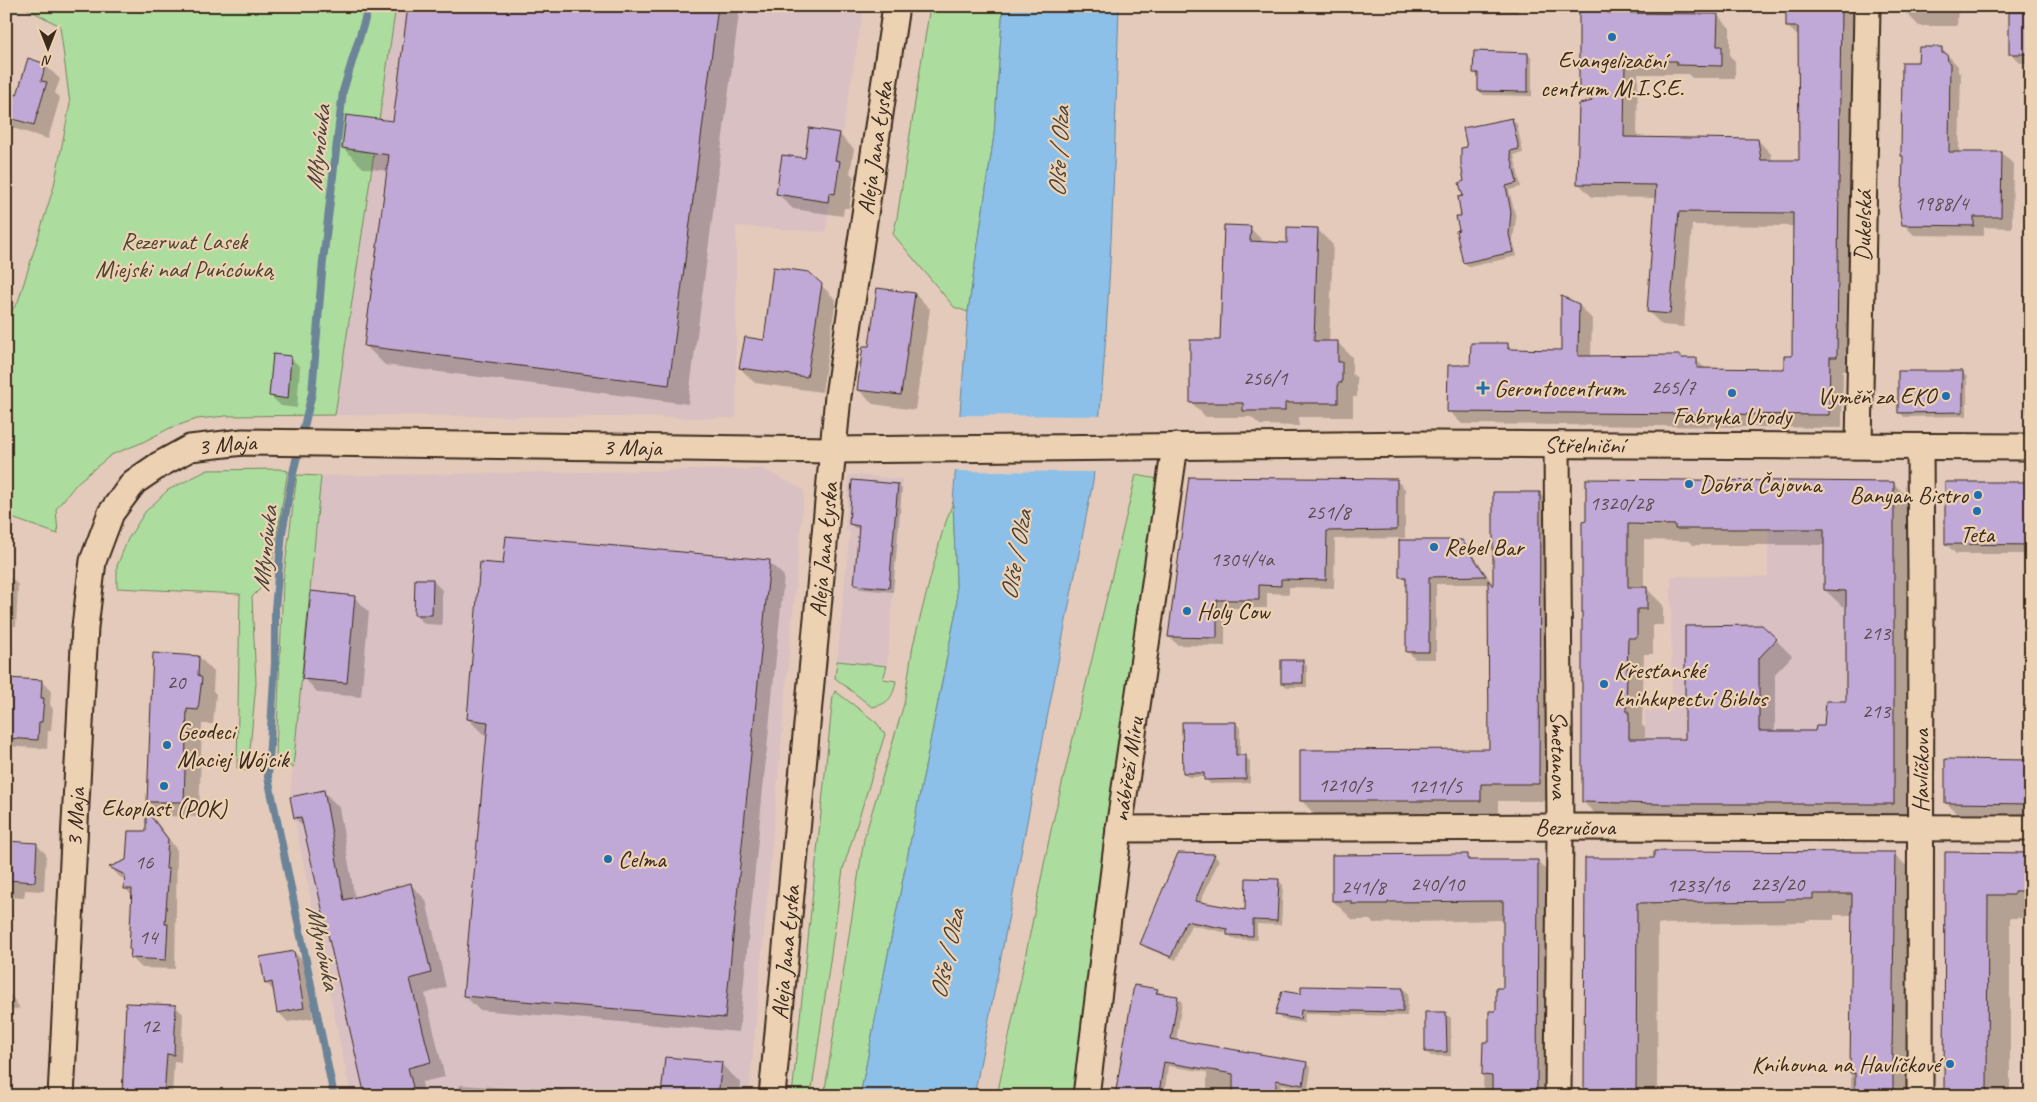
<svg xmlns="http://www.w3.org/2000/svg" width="2037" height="1102" viewBox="0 0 2037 1102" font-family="Caveat,sans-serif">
  <rect width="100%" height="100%" fill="#e3caba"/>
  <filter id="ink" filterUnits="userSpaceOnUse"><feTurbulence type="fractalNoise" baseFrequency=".02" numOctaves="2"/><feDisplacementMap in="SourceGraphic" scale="10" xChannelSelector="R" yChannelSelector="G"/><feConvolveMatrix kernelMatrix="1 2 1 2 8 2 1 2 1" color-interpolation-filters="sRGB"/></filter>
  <g filter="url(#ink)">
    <g fill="#d9c0c3">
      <polygon points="396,6 864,6 825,232 736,226 736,418 335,415"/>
      <polygon points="762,469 804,490 749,1096 351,1096 290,797 321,476"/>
      <polygon points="849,475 902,479 887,666 837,661 850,531 845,530"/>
      <polygon points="1769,481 1894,481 1894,804 1645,804 1645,711 1672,710 1671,576 1768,577"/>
    </g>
    <g fill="#acdd9e" stroke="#74845e">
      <polygon points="22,6 396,6 335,415 226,416 197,419 170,428 141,443 111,455 78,482 56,509 58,534 6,516 6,319 18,302 54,186 70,104 60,26"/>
      <polygon points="930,6 1003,6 994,135 968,312 954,307 893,234 897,218"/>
      <polygon points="279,469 288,471 269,580 252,597 256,683 248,771 237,768 240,594 117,588 117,566 128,539 145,512 168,490 208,470"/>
      <polygon points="297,475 321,476 293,768 276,755 283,582"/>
      <polygon points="1136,475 1163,480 1075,1096 997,1096 1051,830"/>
      <polygon points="953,502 957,606 860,1096 824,1096 864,839 904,704 913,645 942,533"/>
      <path d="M 837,661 L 887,666 L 883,679 L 896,681 C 893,697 889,704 872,707 L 835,678 Z"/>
      <polygon points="835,691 876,722 885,734 843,869 811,1096 792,1096 833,696"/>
    </g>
    <path fill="#8cc0e9" stroke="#6c8498" d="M 1003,6 L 1119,6 C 1114,164 1111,323 1093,481 L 974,1096 L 860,1096 L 957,606 L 953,502 L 968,312 L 994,135 Z"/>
    <polygon fill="#e3caba" points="957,415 1103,416 1097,472 953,471"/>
    <g fill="#0003" fill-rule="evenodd">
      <polygon points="409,6 740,6 688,404 385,365 365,345 388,171 363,168 343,148 394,123"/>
      <polygon points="1475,6 1518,6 1518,13 1480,13"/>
      <polygon points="1580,6 1607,6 1615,14 1717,15 1730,28 1730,56 1735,61 1735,78 1692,78 1688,74 1638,74 1637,139 1758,140 1771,154 1772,161 1800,162 1800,38 1787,26 1787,6 1854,6 1850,370 1843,370 1842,428 1462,424 1449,411 1472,367 1507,344 1514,351 1562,351 1579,305 1592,319 1591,357 1679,356 1683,360 1696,360 1706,369 1785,371 1793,357 1794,226 1692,225 1684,327 1662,325 1648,311 1657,198 1592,197 1579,184 1591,102 1581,92"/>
      <polygon points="1899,6 1958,6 1957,26 1919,26"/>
      <polygon points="2031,13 2031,63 2020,63 2010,53"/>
      <polygon points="1941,48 1958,66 1958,72 1961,74 1959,153 2002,153 2013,164 2012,228 1984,227 1984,236 1914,235 1903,224 1920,64"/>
      <polygon points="1528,54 1532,59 1532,96 1484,95 1479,91 1479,77 1474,72"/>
      <polygon points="45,65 60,79 55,93 60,98 48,139 6,126 6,93 17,97"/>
      <polygon points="1512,119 1517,124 1523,153 1514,155 1521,187 1509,190 1516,218 1513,240 1517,256 1469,267 1464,262 1460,231 1468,148"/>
      <polygon points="839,134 854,149 850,173 854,177 849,208 844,208 843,216 793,209 778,194 806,159"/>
      <polygon points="1250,228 1265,243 1288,244 1318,230 1333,245 1329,342 1337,342 1352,357 1352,374 1357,378 1357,397 1353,397 1353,417 1299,417 1299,426 1260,425 1251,417 1206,417 1191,402 1221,342"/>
      <polygon points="809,273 836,300 822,392 755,383 740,368 765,341"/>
      <polygon points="915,294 930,309 915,410 873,404 858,389 870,347"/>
      <polygon points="2025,315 2031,315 2031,418 2026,413"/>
      <polygon points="290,357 300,367 297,408 281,406 271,396"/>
      <polygon points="1963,373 1967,377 1967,416 1904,417 1900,412"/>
      <polygon points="1190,478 1396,480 1405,489 1405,538 1335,539 1334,588 1289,587 1289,594 1267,593 1267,608 1225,608 1225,646 1178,645 1169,637"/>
      <path d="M 1893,483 L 1910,499 L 1910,820 L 1600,818 L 1583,802 L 1583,523 ZM 1644,540 L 1688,541 L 1693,545 L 1825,545 L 1825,590 L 1842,606 L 1848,606 L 1848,702 L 1826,728 L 1816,733 L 1775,733 L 1775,674 L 1792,656 L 1762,626 L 1686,740 L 1645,740 L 1645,728 L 1642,725 L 1644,654 L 1653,654 L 1653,625 L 1663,625 L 1663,605 L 1646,588 L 1644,588 Z"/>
      <polygon points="2031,483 2031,554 1956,554 1946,544"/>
      <polygon points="898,485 902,489 893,592 860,589 855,584 860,529 855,528 850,524"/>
      <polygon points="1539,493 1557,511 1557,801 1498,801 1498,818 1318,818 1301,800 1490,751 1490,584 1436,584 1436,659 1415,659 1407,651 1407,583 1401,576 1462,541 1470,549 1494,586"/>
      <polygon points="769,562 784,576 739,1032 479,1010 464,995 488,735 483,734 468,719 504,565"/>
      <polygon points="6,573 18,585 16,626 6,626"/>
      <polygon points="432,580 442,590 442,625 425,624 415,615"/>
      <polygon points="354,597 369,612 361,697 318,693 304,678"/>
      <polygon points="199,657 214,672 213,691 216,694 213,724 202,724 199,817 163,816 148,801"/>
      <polygon points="1303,662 1307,666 1307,687 1287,687 1282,683"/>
      <polygon points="6,679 41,681 51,691 50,705 53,709 51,731 48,731 47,749 6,746"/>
      <polygon points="1236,723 1240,728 1240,757 1245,757 1250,761 1250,783 1210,784 1205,777 1188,777 1184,773"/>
      <polygon points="2031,761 2031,814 1957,813 1946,803"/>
      <polygon points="324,792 339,807 355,899 411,885 426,900 446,987 425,994 445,1077 422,1082 425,1096 367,1096 304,827 295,818"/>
      <polygon points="148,813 156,821 177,850 175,969 142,968 132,958 132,896 126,889 126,880 120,877 111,868 127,861 147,832"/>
      <polygon points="6,843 36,844 46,854 44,891 25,890 24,898 6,897"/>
      <polygon points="1894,854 1916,875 1914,1096 1851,1096 1853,915 1834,915 1834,920 1806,920 1806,922 1658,924 1657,1096 1586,1096 1587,859 1656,859"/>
      <polygon points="1946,854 2031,854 2031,918 2010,918 2010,1096 1945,1096"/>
      <polygon points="1214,855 1219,860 1200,903 1246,912 1278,880 1283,885 1281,925 1257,924 1257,940 1233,939 1228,933 1191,925 1176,960 1146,948 1142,943"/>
      <polygon points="1467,856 1473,862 1537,861 1557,881 1556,1096 1483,1096 1484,1044 1490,1044 1504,990 1504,920 1373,923 1370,920 1353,920 1333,901"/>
      <polygon points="294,952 304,962 313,1018 288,1022 278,1012 274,991 266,983"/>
      <polygon points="6,989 20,1008 6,1011"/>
      <polygon points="1403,989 1408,993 1407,1016 1305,1014 1304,1023 1281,1019 1277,1014 1302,995"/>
      <polygon points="1157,990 1162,994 1177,998 1182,1002 1176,1042 1306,1063 1311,1068 1308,1089 1281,1084 1281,1096 1207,1096 1207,1072 1168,1066 1164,1096 1117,1096"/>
      <polygon points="175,1006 183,1014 181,1062 174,1061 172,1096 123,1096"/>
      <polygon points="1446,1014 1451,1018 1451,1056 1431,1056 1426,1051"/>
      <polygon points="721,1064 741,1083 740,1096 663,1096"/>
      <polygon points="460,1085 530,1089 530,1087 563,1089 570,1096 459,1096"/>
    </g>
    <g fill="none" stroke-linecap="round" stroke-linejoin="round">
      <polyline stroke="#6c8498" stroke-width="8" points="334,1096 268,777 275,662 275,609 282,533 293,473 312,393 323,261 343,91 369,6"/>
    </g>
    <g fill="#c1a9d7" stroke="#3b2a1e" fill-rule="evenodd">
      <polygon points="408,6 718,6 669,385 364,346 389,155 342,148 346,115 393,121"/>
      <polygon points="1579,6 1607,6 1607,13 1718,14 1717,46 1722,46 1722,66 1677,65 1677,61 1625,61 1624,137 1758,139 1761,160 1799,160 1798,27 1786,27 1786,6 1841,6 1837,357 1830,357 1829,415 1447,412 1448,365 1470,365 1471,343 1508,343 1508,349 1561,350 1561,296 1579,304 1578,356 1680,355 1680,358 1697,358 1697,368 1784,369 1784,356 1792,356 1793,213 1679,212 1670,314 1647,312 1656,185 1577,184 1579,104 1592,101 1591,92 1579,92"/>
      <rect x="2009" y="12" width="22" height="42"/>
      <polygon points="1919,47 1942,47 1942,53 1947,54 1948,62 1950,62 1949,152 2002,152 2001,217 1974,217 1974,226 1902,225 1899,205 1902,195 1903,156 1901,156 1902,62 1918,62"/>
      <polygon points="1474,51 1528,53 1528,92 1478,91 1478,73 1473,73"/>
      <polygon points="28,58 46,64 41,81 47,82 34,125 6,117 6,92 17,95"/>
      <polygon points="1512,118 1519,149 1510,151 1517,183 1506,186 1511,212 1509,234 1513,252 1463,263 1456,231 1459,230 1456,216 1461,216 1458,197 1463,196 1459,183 1464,181 1461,165 1461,148 1467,147 1463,128"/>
      <polygon points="809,128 840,133 835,160 840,161 835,194 829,193 828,202 776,194 782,155 805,158"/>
      <polygon points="1224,225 1251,226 1250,241 1287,243 1287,227 1318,228 1314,341 1338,341 1338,362 1342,362 1342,383 1338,383 1338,403 1285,403 1285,411 1243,411 1243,403 1190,403 1190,340 1220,340"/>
      <polygon points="773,267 809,272 822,284 807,377 739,368 745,337 764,340"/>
      <polygon points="877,288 915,293 901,395 857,390 863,346 869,346"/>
      <polygon points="273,354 291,356 288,399 269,396"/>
      <polygon points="1898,371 1963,371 1963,412 1898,413"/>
      <polygon points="1189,477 1397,479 1397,530 1327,531 1326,580 1281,579 1281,586 1259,585 1259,600 1217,600 1217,638 1168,637"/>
      <path d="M 1586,479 L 1894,482 L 1894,804 L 1659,804 L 1582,802 L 1582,522 L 1586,521 ZM 1628,524 L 1675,525 L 1675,529 L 1824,529 L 1824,590 L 1846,591 L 1846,701 L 1826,701 L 1824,726 L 1816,726 L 1815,731 L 1759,731 L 1759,658 L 1777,639 L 1762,625 L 1685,626 L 1685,739 L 1629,739 L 1629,711 L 1626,711 L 1628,638 L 1637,638 L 1637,609 L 1647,609 L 1647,587 L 1628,587 Z"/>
      <polygon points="852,480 898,484 889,588 854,585 859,526 849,524"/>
      <polygon points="1945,482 2031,482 2031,545 1945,544"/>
      <polygon points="1493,492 1540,492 1539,784 1481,784 1481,801 1300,801 1300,750 1489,749 1488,580 1493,586"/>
      <polygon points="506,536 770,560 725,1018 463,996 488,722 467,719 480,562 503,564"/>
      <polygon points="1399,540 1462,540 1486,576 1429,577 1429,652 1406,652 1406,577 1399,577"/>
      <polygon points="415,579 433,579 432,615 414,615"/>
      <polygon points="311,591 355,596 347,683 302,679"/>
      <polygon points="153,653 199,656 198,675 202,678 198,710 187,709 184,802 147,802"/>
      <rect x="1281" y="660" width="22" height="23"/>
      <polygon points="6,678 42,680 41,698 44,698 42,722 39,722 38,740 6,738"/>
      <polygon points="1182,722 1236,722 1236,755 1246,755 1246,779 1204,780 1204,773 1183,773"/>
      <polygon points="1945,759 2031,760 2031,804 1945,803"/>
      <polygon points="324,790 344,900 411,883 431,973 410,979 431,1062 408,1068 413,1087 410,1089 412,1096 365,1096 301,817 294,818 290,797"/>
      <polygon points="146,810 168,839 166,869 169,869 165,924 168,924 166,960 130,958 131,950 129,949 132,889 124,889 125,875 109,867 126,860 128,831 146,831"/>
      <polygon points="6,841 37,843 35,882 6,880"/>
      <polygon points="1654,851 1895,852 1892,1055 1893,1055 1893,1096 1855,1096 1855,1073 1850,1073 1852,894 1813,894 1813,899 1785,899 1785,901 1637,903 1636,1096 1584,1096 1585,858 1654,858"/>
      <polygon points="1945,852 2031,853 2031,891 2014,891 2014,895 1988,895 1987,1096 1944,1096"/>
      <polygon points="1178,853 1215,854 1195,901 1245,910 1246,878 1279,879 1277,921 1253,920 1253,936 1227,935 1227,929 1186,921 1171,957 1140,944"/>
      <polygon points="1453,854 1468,854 1468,860 1538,860 1537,1096 1501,1096 1501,1091 1492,1091 1492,1076 1482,1075 1483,1042 1489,1042 1489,1011 1496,1011 1496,988 1503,988 1503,901 1388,902 1388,904 1352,904 1352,901 1332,901 1332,855"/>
      <polygon points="294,951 304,1008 277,1013 272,982 265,984 260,957"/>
      <polygon points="1134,985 1158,989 1156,993 1178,996 1171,1039 1307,1062 1303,1085 1276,1080 1276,1096 1233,1096 1233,1074 1164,1062 1159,1093 1153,1092 1152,1096 1115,1096"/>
      <polygon points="1301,986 1403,988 1403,1012 1301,1010 1300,1019 1275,1015 1282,991 1301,994"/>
      <polygon points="126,1003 176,1005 174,1055 167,1054 164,1096 122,1096"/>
      <polygon points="1425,1012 1446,1012 1447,1052 1425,1052"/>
      <polygon points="665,1057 722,1062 718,1096 661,1096"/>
    </g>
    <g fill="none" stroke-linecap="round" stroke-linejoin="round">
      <g stroke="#3b2a1e" stroke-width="29">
        <g id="minor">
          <path id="s1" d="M 1557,445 L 1560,827 L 1558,1096"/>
          <path id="s2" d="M 1859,445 L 1867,6"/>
          <path id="s3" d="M 1119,829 L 1560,827 L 2031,828"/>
          <path id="s4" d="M 61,1096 L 85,627 L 93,561 L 111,513 L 134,482 L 159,465 L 190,448 L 243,442 L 833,450 L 1427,444 L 2031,447"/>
          <path id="s5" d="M 772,1096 L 838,396 L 896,6"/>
          <path id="s6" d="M 1086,1096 L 1119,829 L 1175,446"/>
          <path id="s7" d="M 1920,1096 L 1921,582 L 1920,447"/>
        </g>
      </g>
      <use href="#minor" stroke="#ecd2b3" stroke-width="25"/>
    </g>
  </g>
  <g fill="#1f6fb2" stroke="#ecd2b3" stroke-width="2">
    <circle cx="1612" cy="37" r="5"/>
    <path d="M1480.5 380.5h5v5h5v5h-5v5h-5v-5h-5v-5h5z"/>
    <circle cx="1732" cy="393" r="5"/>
    <circle cx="1946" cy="396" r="5"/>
    <circle cx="1689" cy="484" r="5"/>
    <circle cx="1978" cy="495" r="5"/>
    <circle cx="1977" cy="511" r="5"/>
    <circle cx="1434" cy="547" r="5"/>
    <circle cx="1187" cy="611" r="5"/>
    <circle cx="1604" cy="684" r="5"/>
    <circle cx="167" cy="745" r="5"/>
    <circle cx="164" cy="786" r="5"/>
    <circle cx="608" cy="859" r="5"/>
    <circle cx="1950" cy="1064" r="5"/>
  </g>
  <g text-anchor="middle" stroke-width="4.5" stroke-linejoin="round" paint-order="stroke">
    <g font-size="21" fill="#5c4a4c">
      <text x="1941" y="210">1988/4</text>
      <text x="1265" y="385">256/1</text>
      <text x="1673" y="394">265/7</text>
      <text x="1621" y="510">1320/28</text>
      <text x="1328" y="519">251/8</text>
      <text x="1242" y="566">1304/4a</text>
      <text x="1876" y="640">213</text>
      <text x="176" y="689">20</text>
      <text x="1876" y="718">213</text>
      <text x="1345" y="792">1210/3</text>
      <text x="1435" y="793">1211/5</text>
      <text x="144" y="869">16</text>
      <text x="1437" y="891">240/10</text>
      <text x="1777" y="891">223/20</text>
      <text x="1698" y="892">1233/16</text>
      <text x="1363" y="894">241/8</text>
      <text x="148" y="944">14</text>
      <text x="150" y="1033">12</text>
    </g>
    <g font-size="24" fill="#3b2a1e" stroke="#ecd2b3" text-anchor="start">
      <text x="1612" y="68" text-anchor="middle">Evangelizační<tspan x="1612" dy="28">centrum M.I.S.E.</tspan></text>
      <text x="1494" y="396">Gerontocentrum</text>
      <text x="1936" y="404" text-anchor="end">Vyměň za EKO</text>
      <text x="1732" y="424" text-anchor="middle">Fabryka Urody</text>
      <text x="1699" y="492">Dobrá Čajovna</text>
      <text x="1968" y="503" text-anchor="end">Banyan Bistro</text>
      <text x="1977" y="542" text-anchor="middle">Teta</text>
      <text x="1444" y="555">Rebel Bar</text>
      <text x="1197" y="619">Holy Cow</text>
      <text x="1614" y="678">Křesťanské<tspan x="1614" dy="28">knihkupectví Biblos</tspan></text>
      <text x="177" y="739">Geodeci<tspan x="177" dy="28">Maciej Wójcik</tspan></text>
      <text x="164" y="816" text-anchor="middle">Ekoplast (POK)</text>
      <text x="618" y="867">Celma</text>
      <text x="1940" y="1072" text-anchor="end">Knihovna na Havlíčkové</text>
    </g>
    <g font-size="24" fill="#3b2a1e" stroke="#ecd2b3">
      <text dy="8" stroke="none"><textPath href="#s5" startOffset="954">Aleja Jana Łyska</textPath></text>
      <text dy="8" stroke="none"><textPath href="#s2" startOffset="219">Dukelská</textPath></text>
      <text dy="8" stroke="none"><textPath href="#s4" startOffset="2086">Střelniční</textPath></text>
      <text dy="8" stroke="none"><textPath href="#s4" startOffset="729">3 Maja</textPath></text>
      <text dy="8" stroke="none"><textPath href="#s4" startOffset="1134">3 Maja</textPath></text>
      <text dy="8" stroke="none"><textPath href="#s5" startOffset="549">Aleja Jana Łyska</textPath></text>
      <text dy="8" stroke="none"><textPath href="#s1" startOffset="310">Smetanova</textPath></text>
      <text dy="8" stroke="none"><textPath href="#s6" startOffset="329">nábřeží Míru</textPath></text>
      <text dy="8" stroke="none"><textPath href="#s7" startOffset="325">Havlíčkova</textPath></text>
      <text dy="8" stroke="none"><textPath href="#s4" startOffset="279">3 Maja</textPath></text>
      <text dy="8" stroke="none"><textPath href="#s3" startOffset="456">Bezručova</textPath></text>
      <text dy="8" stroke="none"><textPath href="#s5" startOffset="144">Aleja Jana Łyska</textPath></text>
    </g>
    <g font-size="24" fill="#4c4531" stroke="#ecd2b3">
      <text x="184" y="249">Rezerwat Lasek<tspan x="184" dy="28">Miejski nad Puńcówką</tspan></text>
    </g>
    <g font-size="25" font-style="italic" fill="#47403c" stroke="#ecd2b3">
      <text transform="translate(317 148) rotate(-84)" y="9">Młynówka</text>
      <text transform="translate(1058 152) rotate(-87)" y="9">Olše / Olza</text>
      <text transform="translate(264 549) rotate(-84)" y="9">Młynówka</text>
      <text transform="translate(1015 555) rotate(-80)" y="9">Olše / Olza</text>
      <text transform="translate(324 947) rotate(78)" y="9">Młynówka</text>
      <text transform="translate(946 954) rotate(-78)" y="9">Olše / Olza</text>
    </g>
  </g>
  <rect width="2037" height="1102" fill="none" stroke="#ecd2b3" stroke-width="25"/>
  <rect x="12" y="12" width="2012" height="1077" fill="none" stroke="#3b2a1e" stroke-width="2" filter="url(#ink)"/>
  <g transform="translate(48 48) rotate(180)" stroke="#ecd2b3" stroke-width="4" paint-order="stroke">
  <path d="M0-4L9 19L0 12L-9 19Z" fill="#3b2a1e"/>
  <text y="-8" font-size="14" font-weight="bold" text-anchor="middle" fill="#3b2a1e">N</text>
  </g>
</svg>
